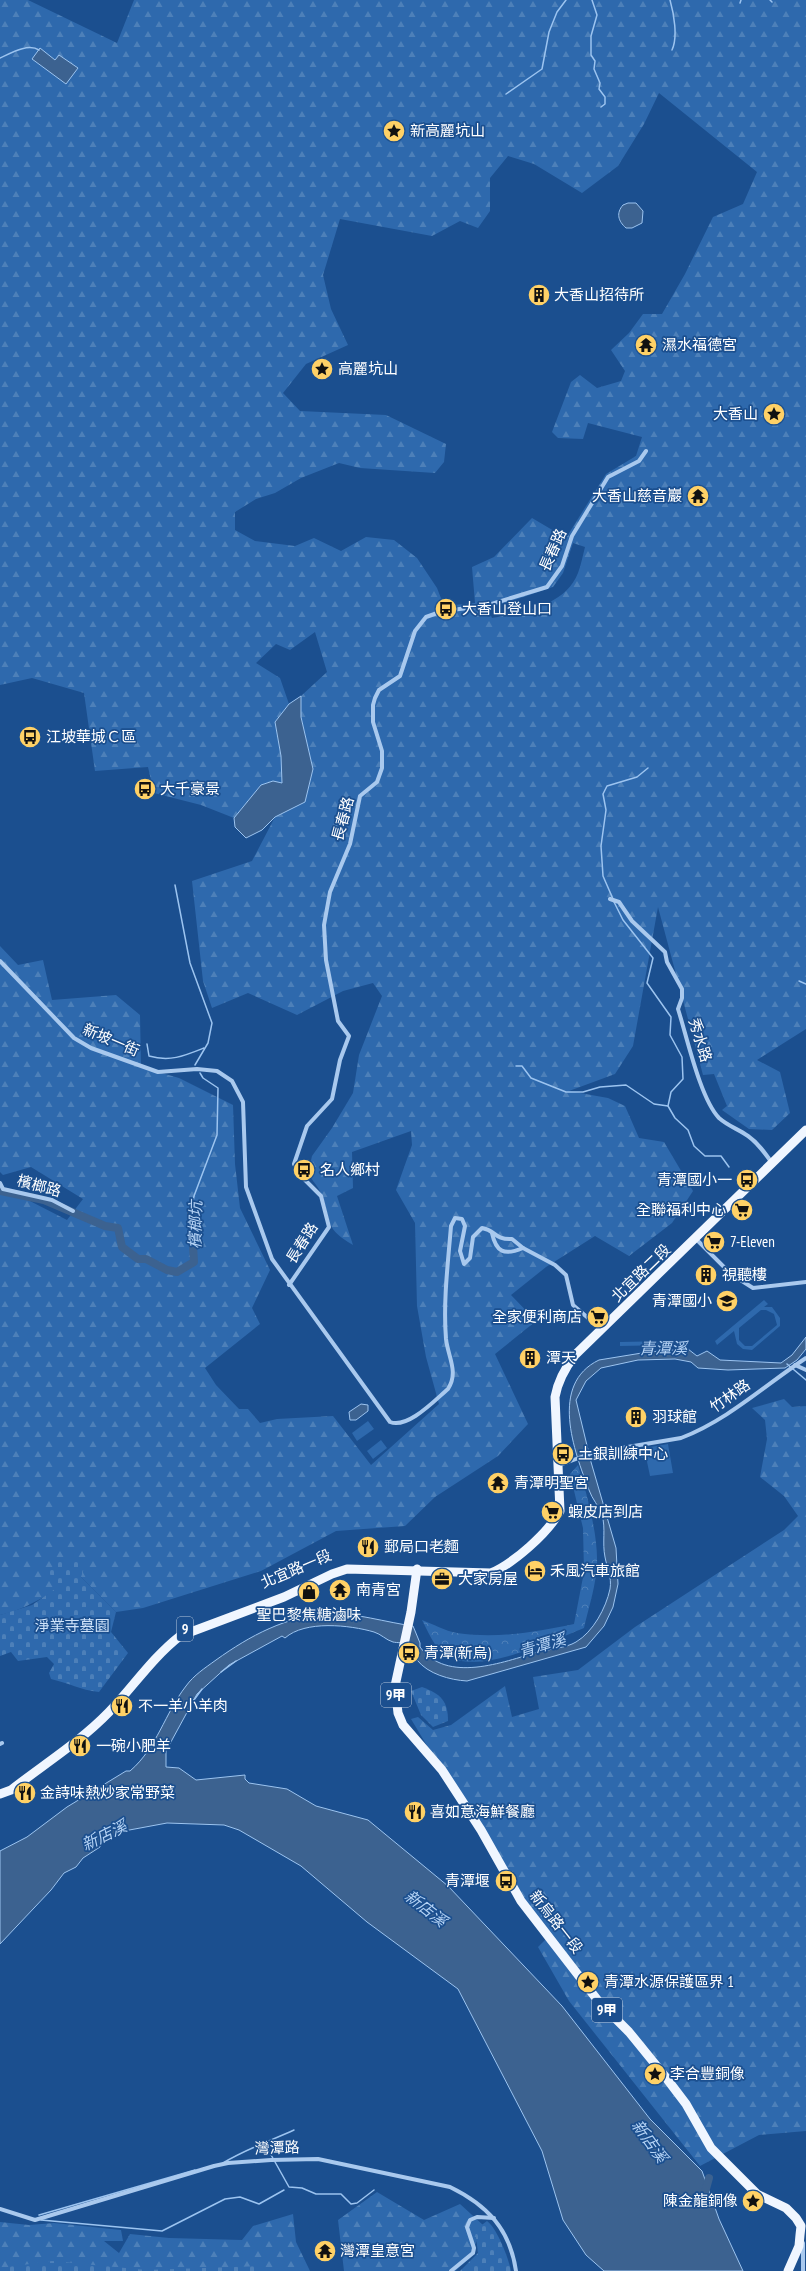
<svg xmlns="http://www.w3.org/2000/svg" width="806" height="2271" viewBox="0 0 806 2271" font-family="'PT Sans Narrow','Noto Sans TC',sans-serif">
  <defs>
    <pattern id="forest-firs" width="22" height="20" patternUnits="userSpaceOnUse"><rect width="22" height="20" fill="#2e69ad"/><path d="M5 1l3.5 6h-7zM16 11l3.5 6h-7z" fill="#4d80b9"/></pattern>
    <pattern id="cemetery-stones" width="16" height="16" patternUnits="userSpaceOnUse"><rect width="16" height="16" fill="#2e69ad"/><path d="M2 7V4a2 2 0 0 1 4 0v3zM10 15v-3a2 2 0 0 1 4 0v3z" fill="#4d80b9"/></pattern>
    <pattern id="park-crowns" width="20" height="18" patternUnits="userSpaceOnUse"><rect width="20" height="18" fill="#2e69ad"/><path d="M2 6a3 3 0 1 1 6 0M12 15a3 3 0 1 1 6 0" fill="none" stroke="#4d80b9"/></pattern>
  </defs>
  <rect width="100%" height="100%" fill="#1b4f8f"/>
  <g fill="url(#forest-firs)" fill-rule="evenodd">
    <path d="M 0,0 L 28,0 L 117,43 L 134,0 L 806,0 L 806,1029 L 757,1060 L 780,1072 L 790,1113 L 772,1130 L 749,1129 L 722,1110 L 727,1106 L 714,1074 L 703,1075 L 658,907 L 633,1046 L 615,1074 L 569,1091 L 608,1098 L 625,1106 L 639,1138 L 664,1142 L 693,1191 L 672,1223 L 629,1256 L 595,1236 L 546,1267 L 511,1295 L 536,1321 L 495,1354 L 528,1424 L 498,1456 L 435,1497 L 405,1526 L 336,1531 L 261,1571 L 143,1608 L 116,1612 L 81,1577 C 52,1590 32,1608 0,1615 L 0,1194 L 28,1200 L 67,1220 L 83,1199 L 31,1167 L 3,1175 L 0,1172 L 0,946 L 18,965 L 43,960 L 52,1000 L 116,995 L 140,1015 L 141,1067 L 179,1078 L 233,1105 L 235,1164 L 240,1208 L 270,1270 L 252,1308 L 260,1324 L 205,1368 L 216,1385 L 239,1409 L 248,1409 L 260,1423 L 277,1419 L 333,1416 L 371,1465 L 439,1404 L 426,1357 L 417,1306 L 415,1223 L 396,1190 L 412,1145 L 411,1131 L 352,1152 L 353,1188 L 337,1196 L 353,1245 C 325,1228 332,1225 323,1198 C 320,1189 313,1181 308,1174 L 312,1156 L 332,1128 L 353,1093 L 359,1055 L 382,996 L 373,983 L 343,991 L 297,1015 L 248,993 L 212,1008 L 203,981 L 192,881 L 252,861 L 275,817 L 305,801 L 313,769 L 301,717 L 301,696 L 327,672 L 315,632 L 290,650 L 276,644 L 256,663 L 280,678 L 289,704 L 275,722 L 281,756 L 282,783 L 261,785 L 234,818 L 201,805 L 154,793 L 148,767 L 95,771 L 84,693 L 32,678 L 0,685 ZM 659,93 L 757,172 L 743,204 L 713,217 L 685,274 L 662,314 L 643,314 L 629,333 L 611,350 L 625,371 L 621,381 L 597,388 L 580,375 L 571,382 L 552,432 L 558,438 L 583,439 L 588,423 L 642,437 L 636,456 L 606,474 L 566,538 L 532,518 L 494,557 L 472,567 L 475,603 L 444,606 L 437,588 L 417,558 L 394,540 L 366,537 L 341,551 L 314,538 L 295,546 L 255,541 L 235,530 L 235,512 L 256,499 L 275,493 L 301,478 L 339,463 L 360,468 L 435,473 L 444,462 L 446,444 L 386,415 L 300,411 L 283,393 L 306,364 L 348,345 L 331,309 L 323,275 L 340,219 L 432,236 L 460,221 L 478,228 L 490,211 L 490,178 L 508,156 L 534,164 L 582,193 L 618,166 L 644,124 ZM 573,543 L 585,547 C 583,555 581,565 578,573 C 565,606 522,613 492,618 L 488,609 L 553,587 L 563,573 Z"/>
    <polygon points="784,1399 792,1407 806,1406 806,2131 759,2135 700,2166 569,2001 538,1947 551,1934 518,1897 411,1719 418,1717 433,1730 451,1725 505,1686 512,1717 539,1709 533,1677 578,1670 635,1627 784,1530 798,1516 784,1496 760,1477 767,1439 765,1420 752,1408"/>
    <polygon points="377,2192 424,2220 460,2204 483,2225 470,2258 455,2271 344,2271 338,2220"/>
    <polygon points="293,2214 296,2242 310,2271 0,2271 0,2222 29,2225 54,2223 121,2230 123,2241 104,2241 119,2253 130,2234 169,2238 242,2240 253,2226"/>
  </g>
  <g fill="url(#cemetery-stones)">
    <path d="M 61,1559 L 86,1562 L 81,1577 L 116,1612 L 111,1632 L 128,1653 L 99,1692 C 80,1690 69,1683 51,1679 L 49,1673 L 54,1664 L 47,1657 L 18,1661 L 11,1652 L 0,1656 L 0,1615 L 32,1605 L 58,1587 L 48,1571 Z"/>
    <path d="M 422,1687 C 441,1694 448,1701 448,1721 L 433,1727 L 421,1715 L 411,1691 Z"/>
    <path d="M 487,2221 C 497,2228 509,2259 511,2271 L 460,2271 L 478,2253 L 475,2230 Z"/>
    <polygon points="52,2261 146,2270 261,2266 260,2271 0,2271 0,2268"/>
  </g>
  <path fill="url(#park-crowns)" d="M 578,1465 C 587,1494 601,1544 596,1574 C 594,1592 588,1610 584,1628 C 551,1641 482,1674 449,1657 C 435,1650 429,1633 422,1620 C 433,1624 445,1631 457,1633 C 496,1639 537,1632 574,1624 L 584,1572 L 583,1528 L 570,1474 Z"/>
  <g fill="#2e69ad" fill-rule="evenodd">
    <path d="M 764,1300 L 768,1304 L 764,1307 L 772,1307 L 780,1318 L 780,1326 L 752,1350 L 743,1349 L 737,1344 L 734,1331 L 717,1345 L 715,1341 ZM 761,1310 L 766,1310 L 774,1314 L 777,1325 L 752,1346 L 745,1346 L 739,1340 L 739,1328 Z"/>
    <polygon points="668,1341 668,1345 620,1346 620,1342"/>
    <polygon points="368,1421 374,1429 357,1441 352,1433"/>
    <polygon points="381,1440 387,1448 373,1459 367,1451"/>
    <polygon points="668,1444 673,1473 650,1476 646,1457 634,1459 632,1450"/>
  </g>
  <g fill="#3c6290" stroke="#9cc4f0">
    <polygon points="40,48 55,60 59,55 78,68 66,84 32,59"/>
    <path d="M 628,203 L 636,203 L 643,211 L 642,223 L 632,228 L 626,228 C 618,221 616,213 623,205 Z"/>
    <polygon points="301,696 301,717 313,769 305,802 275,817 262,830 246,838 235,827 234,818 261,785 273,781 282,783 281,756 275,722 289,704"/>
    <path d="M 806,1337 L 806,1349 L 797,1360 L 785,1368 L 728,1370 L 698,1368 L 691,1362 L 675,1359 L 638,1360 L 601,1368 L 586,1381 L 576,1400 L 591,1462 L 616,1548 L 618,1584 L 613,1607 L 604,1626 L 586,1647 L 467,1681 C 450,1680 428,1674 417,1660 C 413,1654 415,1648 408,1645 C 403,1642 397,1643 393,1642 C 386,1640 381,1634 374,1632 C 350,1625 305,1620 285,1638 L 282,1636 L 229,1665 L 197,1694 L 166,1751 L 166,1767 L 179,1768 L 196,1780 L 245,1775 L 245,1779 L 249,1783 L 287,1789 L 316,1806 L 368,1820 L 448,1886 L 562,2006 L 650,2119 L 702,2171 L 719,2219 L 743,2271 L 604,2271 L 586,2255 L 563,2220 L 542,2151 L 458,1989 L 367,1922 L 301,1866 L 239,1830 L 224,1825 L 167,1823 L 124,1831 L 101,1842 L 100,1847 L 83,1858 L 76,1867 L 64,1873 L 51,1890 L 0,1944 L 0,1851 L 27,1837 L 67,1807 L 126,1771 L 130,1771 C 157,1748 165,1713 186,1686 C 194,1675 205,1668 216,1660 C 251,1635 285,1617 329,1613 C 350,1612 390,1623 413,1626 L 420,1643 L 420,1647 C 447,1684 503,1662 538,1652 C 550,1649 566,1648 576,1642 C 593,1632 606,1608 610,1589 C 612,1577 607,1568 605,1557 C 602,1543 606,1528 602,1515 C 599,1506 592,1499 589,1490 C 574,1451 549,1384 599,1360 L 648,1352 L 688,1349 L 697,1356 L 707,1351 L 720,1360 L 781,1363 L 792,1355 Z"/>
    <polygon points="361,1404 368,1405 368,1411 356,1420 350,1420 349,1412"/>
  </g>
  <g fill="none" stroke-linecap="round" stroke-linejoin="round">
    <g stroke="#9cc4f0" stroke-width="1.5">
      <polyline points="592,0 597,15 591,36 591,55 595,61 594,69 600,83 599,89 605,97 605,104 601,107"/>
      <path d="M 670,0 C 674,14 678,37 672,50"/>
      <polyline points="770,0 772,2"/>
      <polyline points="740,3 741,0"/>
      <path d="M 0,58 C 11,53 28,43 39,50"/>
      <polyline points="506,94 542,69 549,32 557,12 566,0"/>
      <polyline points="175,885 190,963 212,1023 208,1043 195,1065"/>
      <polyline points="613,899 603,876 601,846 606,810 603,794 607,786 637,777 648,768"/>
      <polyline points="614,902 623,920 653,958 647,983 671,1017 670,1035 682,1057 683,1079 671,1092 668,1106 675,1118 688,1130 694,1146 705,1156 721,1156 729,1167"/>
      <polyline points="799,981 806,984"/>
      <path d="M 147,1044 L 149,1056 C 170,1062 184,1056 204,1048"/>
      <polyline points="516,1066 522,1066 531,1078 566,1092 583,1092 600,1087 626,1085 654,1104 668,1106"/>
      <polyline points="191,1212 194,1196 217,1135 218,1088 203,1078 200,1073"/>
      <polyline points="787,1364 806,1380"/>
      <polyline points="221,1672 236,1661"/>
      <polyline points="191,1704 202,1689"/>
      <polyline points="265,2144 289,2187 302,2188 316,2194 341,2194 351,2204 357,2203 374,2190"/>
      <path d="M 223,2163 C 246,2149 270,2141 294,2130"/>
      <polyline points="39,2215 195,2170"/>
      <polyline points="41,2220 162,2231 225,2199 240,2197 259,2204 284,2190"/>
    </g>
    <g stroke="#3c6290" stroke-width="8">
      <polyline points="0,1191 44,1200 105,1226 118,1228 122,1247 138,1259 146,1259 167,1270 177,1272 194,1262 191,1212"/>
      <polyline points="704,2196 709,2178"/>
    </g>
    <g stroke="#a9c9ee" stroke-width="4">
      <path d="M 610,899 L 619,902 L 632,921 L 665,952 L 667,962 L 682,989 L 682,998 L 678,1009 C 687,1037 700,1098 719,1118 C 728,1126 738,1129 748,1136 C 758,1143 765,1153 772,1163"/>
      <path d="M 0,961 L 74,1038 L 91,1048 L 158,1072 L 197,1069 L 217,1071 L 232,1081 L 243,1102 L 246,1187 L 272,1259 L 390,1422 C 408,1429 435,1400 448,1389 C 459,1372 448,1357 446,1339 C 443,1302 448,1263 451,1226 L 455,1218 L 462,1219 L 465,1226 L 460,1251 L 464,1264 L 470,1258 L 473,1237 L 482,1228 C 496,1230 494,1240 512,1239 L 523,1248 L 555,1265 L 566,1275 L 573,1305 L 602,1330"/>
      <polyline points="0,1183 3,1189 52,1200 73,1211"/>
      <path d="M 492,1233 C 496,1252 504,1256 523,1248"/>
      <polyline points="696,1239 731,1274 753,1288 806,1282"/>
      <polyline points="289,1285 329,1227 321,1196 300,1175 294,1164 307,1126 332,1099 340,1060 349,1036 338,1021 326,960 324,925 330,892 350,844 360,796 377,782 382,768 382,751 373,722 373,705 375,698 379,690 400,676 415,631 426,617 443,611 485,606 547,587 562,566 572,536 608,477 639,461 646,451"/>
      <polyline points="795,1365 806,1370"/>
      <path d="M 560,1465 L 592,1453 L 681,1438 C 728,1420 765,1385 806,1358"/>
      <polyline points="0,1744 2,1743"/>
      <path d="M 0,2209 L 35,2220 L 214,2166 L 228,2163 L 271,2160 L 318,2159 L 450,2187 C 487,2205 510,2229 516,2271"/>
      <polyline points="803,2243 803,2271"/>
      <polyline points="451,2271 473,2253 474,2248 467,2227 470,2220 477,2217 494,2218"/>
    </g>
    <g stroke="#f0f6ff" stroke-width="9">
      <polyline points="417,1569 411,1612 395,1686 398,1713 403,1725 442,1770 481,1830 521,1901 599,2002 629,2032 664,2075 686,2104 711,2148 757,2194 786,2208 796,2218 801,2226 800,2235 799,2246 788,2271"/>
      <path d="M 0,1794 L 11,1790 C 43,1765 80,1742 109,1712 C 133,1687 152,1658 180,1636 L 284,1597 L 332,1574 L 347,1569 L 491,1573 C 514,1563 548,1533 560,1511 L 555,1397 C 558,1380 565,1368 575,1355 L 806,1130"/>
    </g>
  </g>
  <defs>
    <g id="sight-disc" transform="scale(1.15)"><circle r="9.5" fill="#ffd166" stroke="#1b4f8f"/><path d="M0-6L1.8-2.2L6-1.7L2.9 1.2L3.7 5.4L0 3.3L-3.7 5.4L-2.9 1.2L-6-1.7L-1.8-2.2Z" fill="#111"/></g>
    <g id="building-disc" transform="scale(1.15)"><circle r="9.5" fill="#ffd166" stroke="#1b4f8f"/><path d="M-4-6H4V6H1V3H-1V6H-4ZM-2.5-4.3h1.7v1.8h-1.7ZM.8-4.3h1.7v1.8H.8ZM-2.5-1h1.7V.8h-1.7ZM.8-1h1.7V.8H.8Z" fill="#111"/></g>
    <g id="temple-disc" transform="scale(1.15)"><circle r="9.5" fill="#ffd166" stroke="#1b4f8f"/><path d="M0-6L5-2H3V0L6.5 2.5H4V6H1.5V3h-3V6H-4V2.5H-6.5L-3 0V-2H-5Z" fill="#111"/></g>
    <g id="bus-disc" transform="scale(1.15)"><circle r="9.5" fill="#ffd166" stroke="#1b4f8f"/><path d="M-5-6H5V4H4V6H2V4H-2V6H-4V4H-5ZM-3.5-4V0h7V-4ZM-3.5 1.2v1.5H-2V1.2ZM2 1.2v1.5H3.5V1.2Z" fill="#111"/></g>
    <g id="supermarket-disc" transform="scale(1.15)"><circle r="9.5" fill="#ffd166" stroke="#1b4f8f"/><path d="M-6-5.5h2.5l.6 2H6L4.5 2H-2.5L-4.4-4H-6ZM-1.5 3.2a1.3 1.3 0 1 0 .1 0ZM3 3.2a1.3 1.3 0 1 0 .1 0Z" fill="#111"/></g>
    <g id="school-disc" transform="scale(1.15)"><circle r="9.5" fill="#ffd166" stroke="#1b4f8f"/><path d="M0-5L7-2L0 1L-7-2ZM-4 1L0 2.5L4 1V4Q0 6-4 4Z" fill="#111"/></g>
    <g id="restaurant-disc" transform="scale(1.15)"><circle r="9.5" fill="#ffd166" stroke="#1b4f8f"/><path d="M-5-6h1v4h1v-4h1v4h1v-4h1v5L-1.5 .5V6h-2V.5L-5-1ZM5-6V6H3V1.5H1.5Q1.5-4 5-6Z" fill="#111"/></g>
    <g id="hotel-disc" transform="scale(1.15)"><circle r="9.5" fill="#ffd166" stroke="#1b4f8f"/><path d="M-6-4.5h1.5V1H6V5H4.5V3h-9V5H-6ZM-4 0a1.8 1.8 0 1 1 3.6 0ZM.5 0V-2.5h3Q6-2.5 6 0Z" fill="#111"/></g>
    <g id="office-disc" transform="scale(1.15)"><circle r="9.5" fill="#ffd166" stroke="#1b4f8f"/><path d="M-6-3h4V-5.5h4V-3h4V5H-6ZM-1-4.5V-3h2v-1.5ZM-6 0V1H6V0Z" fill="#111"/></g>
    <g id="shop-disc" transform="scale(1.15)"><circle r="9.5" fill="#ffd166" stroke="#1b4f8f"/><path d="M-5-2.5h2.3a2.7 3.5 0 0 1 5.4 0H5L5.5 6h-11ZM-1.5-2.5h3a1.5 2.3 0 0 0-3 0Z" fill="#111"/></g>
  </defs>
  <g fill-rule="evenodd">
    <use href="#sight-disc" x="394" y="131"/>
    <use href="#building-disc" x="539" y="295"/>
    <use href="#temple-disc" x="646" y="345"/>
    <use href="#sight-disc" x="322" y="369"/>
    <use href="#sight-disc" x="774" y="414"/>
    <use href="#temple-disc" x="698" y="496"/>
    <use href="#bus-disc" x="446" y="609"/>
    <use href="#bus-disc" x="30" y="737"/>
    <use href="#bus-disc" x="145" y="789"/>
    <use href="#bus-disc" x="304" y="1170"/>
    <use href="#bus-disc" x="747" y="1180"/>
    <use href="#supermarket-disc" x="742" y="1210"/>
    <use href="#supermarket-disc" x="714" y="1242"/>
    <use href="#building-disc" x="706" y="1275"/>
    <use href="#school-disc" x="727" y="1301"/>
    <use href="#supermarket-disc" x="598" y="1317"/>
    <use href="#building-disc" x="530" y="1358"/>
    <use href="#building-disc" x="636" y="1417"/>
    <use href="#bus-disc" x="563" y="1454"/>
    <use href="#temple-disc" x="498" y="1483"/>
    <use href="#supermarket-disc" x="552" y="1512"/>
    <use href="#restaurant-disc" x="368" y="1547"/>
    <use href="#hotel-disc" x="535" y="1571"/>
    <use href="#office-disc" x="442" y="1579"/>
    <use href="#temple-disc" x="340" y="1590"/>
    <use href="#shop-disc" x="309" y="1592"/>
    <use href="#bus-disc" x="409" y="1653"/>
    <use href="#restaurant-disc" x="122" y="1706"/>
    <use href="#restaurant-disc" x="80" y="1746"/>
    <use href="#restaurant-disc" x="25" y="1793"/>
    <use href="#restaurant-disc" x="415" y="1812"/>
    <use href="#bus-disc" x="506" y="1881"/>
    <use href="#sight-disc" x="588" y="1982"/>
    <use href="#sight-disc" x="655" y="2074"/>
    <use href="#sight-disc" x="753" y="2201"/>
    <use href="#temple-disc" x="325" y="2251"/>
  </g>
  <g text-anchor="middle" stroke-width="3.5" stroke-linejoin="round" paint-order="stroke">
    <g fill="#1b4f8f" stroke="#bbcadd" stroke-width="1">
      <rect x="177" y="1617" width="16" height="24" rx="3"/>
      <rect x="381" y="1683" width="30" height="24" rx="3"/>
      <rect x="592" y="1998" width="30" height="24" rx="3"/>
    </g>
    <g font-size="14" font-weight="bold" fill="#fff">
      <text x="185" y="1634">9</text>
      <text x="396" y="1700">9甲</text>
      <text x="607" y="2015">9甲</text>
    </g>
    <g font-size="15" fill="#fff" stroke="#1b4f8f" text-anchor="start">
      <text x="410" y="136">新高麗坑山</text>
      <text x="554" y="300">大香山招待所</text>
      <text x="662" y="350">濕水福德宮</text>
      <text x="338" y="374">高麗坑山</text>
      <text x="758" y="419" text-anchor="end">大香山</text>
      <text x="682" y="501" text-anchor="end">大香山慈音巖</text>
      <text x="462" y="614">大香山登山口</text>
      <text x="46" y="742">江坡華城Ｃ區</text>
      <text x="160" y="794">大千豪景</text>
      <text x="320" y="1175">名人鄉村</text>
      <text x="732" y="1185" text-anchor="end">青潭國小一</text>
      <text x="726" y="1215" text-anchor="end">全聯福利中心</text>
      <text x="730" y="1247">7-Eleven</text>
      <text x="722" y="1280">視聽樓</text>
      <text x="712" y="1306" text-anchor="end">青潭國小</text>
      <text x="582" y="1322" text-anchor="end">全家便利商店</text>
      <text x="546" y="1363">潭天</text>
      <text x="652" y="1422">羽球館</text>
      <text x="578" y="1459">土銀訓練中心</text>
      <text x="514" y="1488">青潭明聖宮</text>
      <text x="568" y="1517">蝦皮店到店</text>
      <text x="384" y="1552">郵局口老麵</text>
      <text x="550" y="1576">禾風汽車旅館</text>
      <text x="458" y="1584">大家房屋</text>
      <text x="356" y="1595">南青宮</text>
      <text x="309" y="1620" text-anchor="middle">聖巴黎焦糖滷味</text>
      <text x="424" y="1658">青潭(新烏)</text>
      <text x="138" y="1711">不一羊小羊肉</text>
      <text x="96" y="1751">一碗小肥羊</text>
      <text x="40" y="1798">金詩味熱炒家常野菜</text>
      <text x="430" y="1817">喜如意海鮮餐廳</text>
      <text x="490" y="1886" text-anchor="end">青潭堰</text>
      <text x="604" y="1987">青潭水源保護區界 1</text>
      <text x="670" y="2079">李合豐銅像</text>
      <text x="738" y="2206" text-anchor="end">陳金龍銅像</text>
      <text x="340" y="2256">灣潭皇意宮</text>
    </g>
    <g font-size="15" fill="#fff" stroke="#1b4f8f">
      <text transform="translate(553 550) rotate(-66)" y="5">長春路</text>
      <text transform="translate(343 819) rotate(-75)" y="5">長春路</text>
      <text transform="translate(111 1040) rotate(23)" y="5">新坡一街</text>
      <text transform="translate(700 1040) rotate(73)" y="5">秀水路</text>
      <text transform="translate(39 1186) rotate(15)" y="5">檳榔路</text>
      <text transform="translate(302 1243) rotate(-58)" y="5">長春路</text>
      <text transform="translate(641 1273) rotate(-44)" y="5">北宜路二段</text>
      <text transform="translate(730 1396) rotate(-35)" y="5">竹林路</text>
      <text transform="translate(296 1569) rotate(-23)" y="5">北宜路一段</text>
      <text transform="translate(556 1922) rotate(52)" y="5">新烏路一段</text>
      <text transform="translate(277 2148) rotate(-2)" y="5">灣潭路</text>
    </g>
    <g font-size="15" fill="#cfe3fa" stroke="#1b4f8f">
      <text x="72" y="1631">淨業寺墓園</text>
    </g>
    <g font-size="16" font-style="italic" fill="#b5d3f5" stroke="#1b4f8f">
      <text transform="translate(195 1225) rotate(-89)" y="6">檳榔坑</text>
      <text x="663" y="1354">青潭溪</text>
      <text transform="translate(542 1645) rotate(-17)" y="6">青潭溪</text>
      <text transform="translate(104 1835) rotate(-26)" y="6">新店溪</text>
      <text transform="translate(426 1908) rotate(38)" y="6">新店溪</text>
      <text transform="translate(650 2141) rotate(54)" y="6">新店溪</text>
    </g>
  </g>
</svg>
